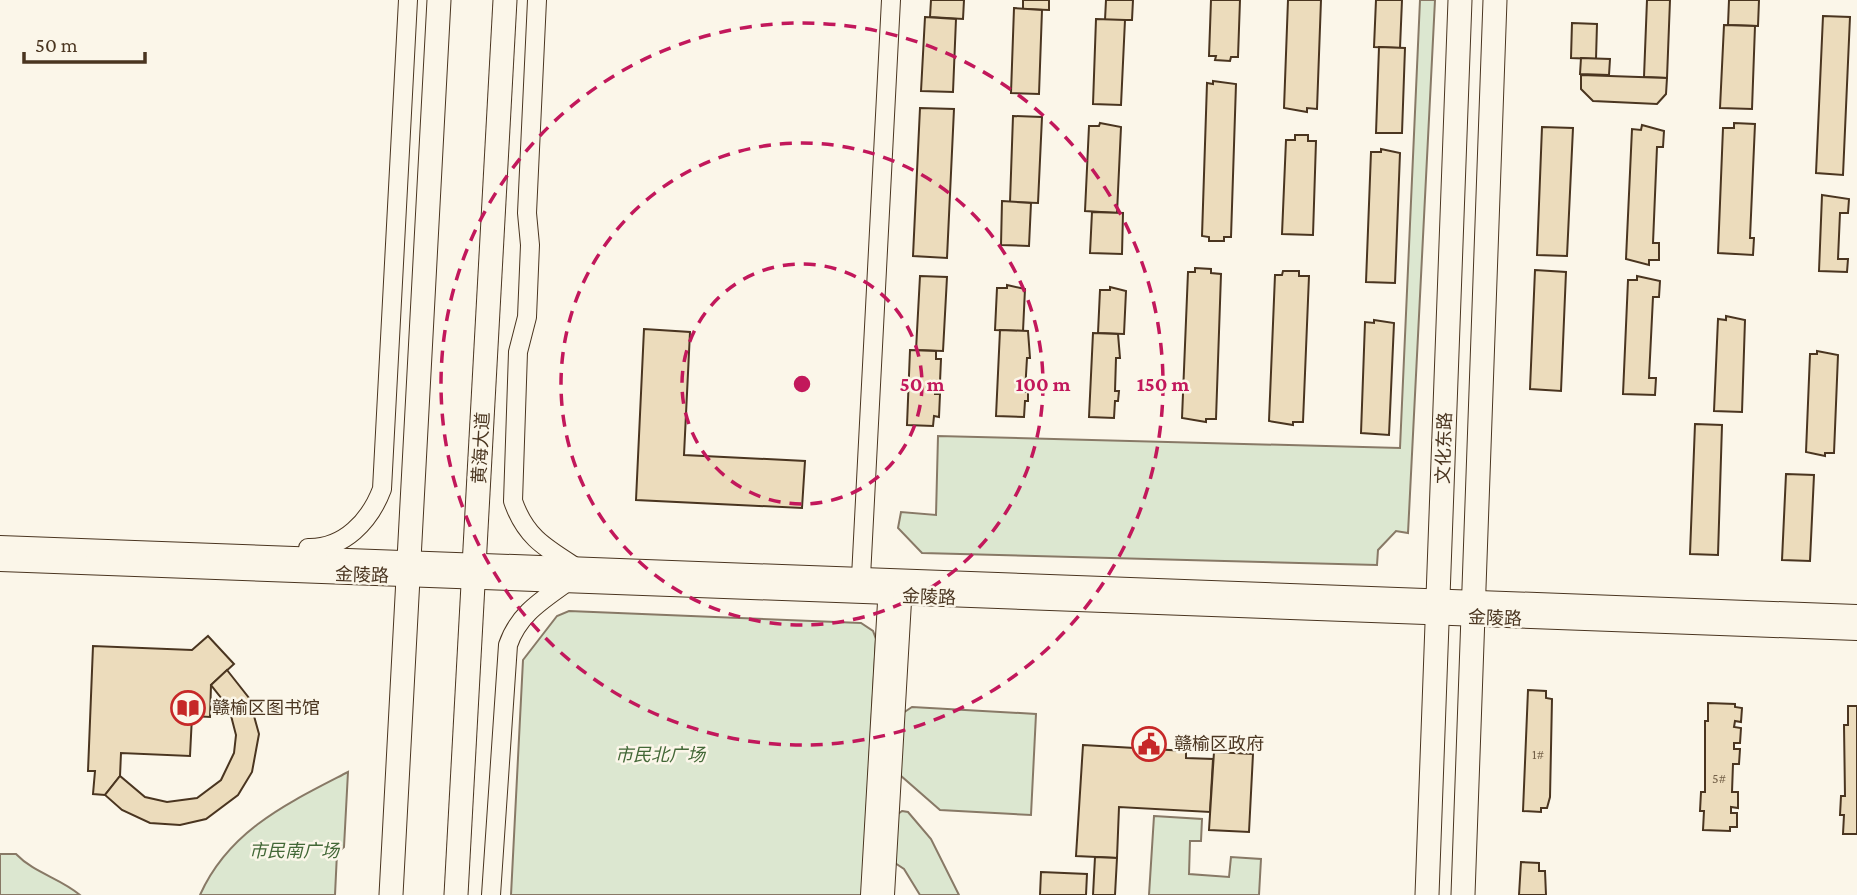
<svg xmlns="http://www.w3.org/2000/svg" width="1857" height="895" viewBox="0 0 1857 895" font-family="'Crimson Pro','Noto Sans SC',serif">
  <rect width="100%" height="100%" fill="#fbf6e9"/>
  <g fill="#dce7d0" stroke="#887966" stroke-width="2">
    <polygon points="1420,0 1435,0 1408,533 1396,531 1378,550 1377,565 922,553 898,528 901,512 936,515 938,436 1400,448"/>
    <polygon points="569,611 861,623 873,631 876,639 862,895 511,895 523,660 557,616"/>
    <polygon points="912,707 1036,714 1031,815 940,810 900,775 903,713"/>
    <path d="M 348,772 L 344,847 L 337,853 L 335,895 L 200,895 C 229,830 288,803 348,772 Z"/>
    <polygon points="902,811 908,812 931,839 959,895 920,895 904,869 895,863 898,814"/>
    <polygon points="1154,816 1202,819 1201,841 1190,841 1189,874 1229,877 1231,857 1261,859 1259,895 1149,895"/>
    <path d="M 0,854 L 16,854 C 34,873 60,878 80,895 L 0,895 Z"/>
  </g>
  <g fill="#ecdcbc" stroke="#4a3520" stroke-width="2">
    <polygon points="931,0 964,0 963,19 930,17"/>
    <polygon points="1023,0 1049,0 1049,10 1023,9"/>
    <polygon points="1106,0 1133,0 1132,20 1105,20"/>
    <polygon points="1211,0 1240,0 1238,57 1231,57 1230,61 1215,60 1216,56 1209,56"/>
    <polygon points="1288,0 1321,0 1317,109 1307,108 1307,112 1284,108"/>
    <polygon points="1376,0 1402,0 1400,48 1374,47"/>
    <polygon points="1647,0 1670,0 1667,78 1644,77"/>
    <polygon points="1729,0 1759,0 1758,26 1728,25"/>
    <polygon points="1014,8 1042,10 1039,94 1011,93"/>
    <polygon points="1823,16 1850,17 1843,175 1816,173"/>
    <polygon points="925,17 956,19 953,92 921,91"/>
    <polygon points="1096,19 1125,20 1121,105 1093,104"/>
    <polygon points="1572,23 1597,24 1596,59 1571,58"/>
    <polygon points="1724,25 1755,26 1752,109 1720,108"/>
    <polygon points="1379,47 1405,48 1402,133 1376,133"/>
    <polygon points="1581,58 1610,59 1609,75 1580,74"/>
    <polygon points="1581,75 1667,78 1666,94 1657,104 1593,101 1581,89"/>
    <polygon points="1213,81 1236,84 1231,237 1224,237 1224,241 1209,241 1209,237 1202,236 1207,83 1213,84"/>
    <polygon points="920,108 954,109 947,258 913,256"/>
    <polygon points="1013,116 1042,117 1038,203 1010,202"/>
    <polygon points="1100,123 1121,127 1117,213 1085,211 1089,126 1099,126"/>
    <polygon points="1734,123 1755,124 1750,238 1754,238 1753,255 1718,253 1723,128 1734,128"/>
    <polygon points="1642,125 1664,131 1663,147 1657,147 1653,243 1659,243 1659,260 1649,260 1649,265 1626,259 1632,129 1641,130"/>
    <polygon points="1542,127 1573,128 1567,256 1537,255"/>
    <polygon points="1295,135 1308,135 1308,141 1316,141 1313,235 1282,234 1286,140 1295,140"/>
    <polygon points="1381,149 1400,153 1395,283 1366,282 1371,152 1381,152"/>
    <polygon points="1822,195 1849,199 1848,213 1840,213 1838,259 1848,259 1847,272 1819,271"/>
    <polygon points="1002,201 1031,203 1029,246 1001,245"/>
    <polygon points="1092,212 1123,213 1122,254 1090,253"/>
    <polygon points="1195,268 1211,269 1211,273 1221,274 1216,419 1206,419 1206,422 1182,418 1188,272 1195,272"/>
    <polygon points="1535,270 1566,272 1561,391 1530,389"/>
    <polygon points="1283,271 1299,271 1299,276 1309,276 1303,422 1293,422 1293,425 1269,421 1275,275 1282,275"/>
    <polygon points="920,276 947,277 943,351 916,350"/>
    <polygon points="1637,276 1660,281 1659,297 1653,297 1649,378 1656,378 1655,395 1623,394 1628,280 1637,280"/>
    <polygon points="1007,285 1025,289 1023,331 995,330 997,288 1007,288"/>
    <polygon points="1110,287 1126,291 1124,334 1098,333 1100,290 1110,290"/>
    <polygon points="1726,316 1745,320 1742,412 1714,411 1718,319 1726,320"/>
    <polygon points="1374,320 1394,323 1389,435 1361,433 1365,322 1374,323"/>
    <polygon points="644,329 690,332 684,455 805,461 802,508 636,500"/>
    <polygon points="1000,330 1028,331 1030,358 1027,358 1025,392 1028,392 1028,401 1025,401 1024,417 996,416"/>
    <polygon points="1093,333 1118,334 1120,358 1116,358 1115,391 1119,391 1118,401 1115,401 1114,418 1089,417"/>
    <polygon points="910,350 936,351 936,359 941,359 940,382 935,382 935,394 940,394 939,417 934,416 933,426 907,425"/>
    <polygon points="1817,351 1838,355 1834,453 1825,453 1825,456 1806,452 1810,354 1817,354"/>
    <polygon points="1695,424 1722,425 1718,555 1690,554"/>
    <polygon points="1786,474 1814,475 1810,561 1782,560"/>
    <polygon points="208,636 234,664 211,685 210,717 192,716 190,756 121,753 120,776 105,795 93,794 95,771 88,771 93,646 192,650"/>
    <polygon points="227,670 249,698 259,734 252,772 238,795 206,819 180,825 150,823 122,810 105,795 120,776 145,797 167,802 197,798 221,780 234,753 236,735 229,708 211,685"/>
    <polygon points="1528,690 1546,691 1546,698 1552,699 1550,797 1547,808 1541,808 1541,812 1523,811"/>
    <polygon points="1708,703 1735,704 1735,707 1742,708 1741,722 1735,721 1734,727 1741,728 1740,743 1734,743 1734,749 1740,749 1739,764 1733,764 1732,792 1738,792 1738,808 1731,807 1731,813 1737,813 1737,827 1730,827 1730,831 1703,830 1704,811 1700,811 1701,792 1705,792 1705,721 1708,721"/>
    <polygon points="1848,706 1857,706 1857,834 1843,834 1844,815 1840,815 1841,796 1845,796 1844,725 1848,725"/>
    <polygon points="1083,745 1186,751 1186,758 1213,759 1210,812 1119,807 1117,858 1076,856"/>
    <polygon points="1214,752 1253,754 1249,832 1209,830"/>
    <polygon points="1095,857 1117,858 1115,895 1093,895"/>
    <polygon points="1521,862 1539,863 1539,871 1545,871 1546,895 1519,895"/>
    <polygon points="1041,872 1087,874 1086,895 1040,895"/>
  </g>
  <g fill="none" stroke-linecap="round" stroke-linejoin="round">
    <g stroke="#4a3520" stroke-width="20">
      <g id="minor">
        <path d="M 537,0 L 527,213 L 530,245 L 527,317 L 518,352 L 513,501 C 525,536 544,547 574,566"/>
        <polyline points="0,545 1857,614"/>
        <path d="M 308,548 C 344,549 370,521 382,489 L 408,0"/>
        <polyline points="0,562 1857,631"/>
        <polyline points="861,577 891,0"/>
        <path d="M 491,895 L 508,645 C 518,615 541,601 566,583"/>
        <polyline points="870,895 888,585"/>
        <polyline points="885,895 903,584"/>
      </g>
    </g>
    <g stroke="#4a3520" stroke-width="25">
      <g id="major">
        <polyline points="391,895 439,0"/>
        <polyline points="456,895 505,0"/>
        <polyline points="1427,895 1460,0"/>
        <polyline points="1463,895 1495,0"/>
      </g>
    </g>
    <use href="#minor" stroke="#fbf6e9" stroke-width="18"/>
    <use href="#major" stroke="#fbf6e9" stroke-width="23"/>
  </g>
  <g fill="none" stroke="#c2185b" stroke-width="3.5" stroke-dasharray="12 9">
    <circle cx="802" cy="384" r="120"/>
    <circle cx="802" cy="384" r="241"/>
    <circle cx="802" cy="384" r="361"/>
  </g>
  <defs>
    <g id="library-ring" transform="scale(1.75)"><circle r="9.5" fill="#fbf6e9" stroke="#c62828" stroke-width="1.5"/><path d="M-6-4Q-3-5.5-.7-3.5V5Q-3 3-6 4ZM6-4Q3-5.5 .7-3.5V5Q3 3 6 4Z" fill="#c62828"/></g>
    <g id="civic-ring" transform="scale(1.75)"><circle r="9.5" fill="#fbf6e9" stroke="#c62828" stroke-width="1.5"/><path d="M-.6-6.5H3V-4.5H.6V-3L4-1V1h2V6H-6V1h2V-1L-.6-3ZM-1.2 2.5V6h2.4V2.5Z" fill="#c62828"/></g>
  </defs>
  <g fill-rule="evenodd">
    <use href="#library-ring" x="188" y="708"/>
    <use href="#civic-ring" x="1149" y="744"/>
  </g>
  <g text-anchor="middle" stroke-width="5" stroke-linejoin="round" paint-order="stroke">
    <g font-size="14" fill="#725f47">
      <text x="1538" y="759">1#</text>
      <text x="1719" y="783">5#</text>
    </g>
    <g font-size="18" fill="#4a3520" stroke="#fbf6e9">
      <text transform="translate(481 448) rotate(-87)" y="6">黄海大道</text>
      <text transform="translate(1444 448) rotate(-88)" y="6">文化东路</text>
      <text transform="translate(362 575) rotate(2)" y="6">金陵路</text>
      <text transform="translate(929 597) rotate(2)" y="6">金陵路</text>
      <text transform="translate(1495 618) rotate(2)" y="6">金陵路</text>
    </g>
    <g font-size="18" fill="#4a3520" stroke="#fbf6e9" text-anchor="start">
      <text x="212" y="714">赣榆区图书馆</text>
      <text x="1174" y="750">赣榆区政府</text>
    </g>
    <g font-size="18" font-style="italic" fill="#436837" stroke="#fbf6e9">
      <text x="660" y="761">市民北广场</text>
      <text x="294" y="857">市民南广场</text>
    </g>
  </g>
  <circle cx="802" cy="384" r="10" fill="#c2185b" stroke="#fbf6e9" stroke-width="3.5"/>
  <g font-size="21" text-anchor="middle" font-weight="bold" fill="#c2185b" stroke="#fbf6e9" stroke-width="5" stroke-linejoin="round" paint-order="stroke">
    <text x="922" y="391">50 m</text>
    <text x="1043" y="391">100 m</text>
    <text x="1163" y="391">150 m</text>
  </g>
  <path d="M24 52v10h121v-10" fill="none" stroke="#4a3520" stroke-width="3.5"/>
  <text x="35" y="52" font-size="21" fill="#4a3520" stroke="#fbf6e9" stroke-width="5" paint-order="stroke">50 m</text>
</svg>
